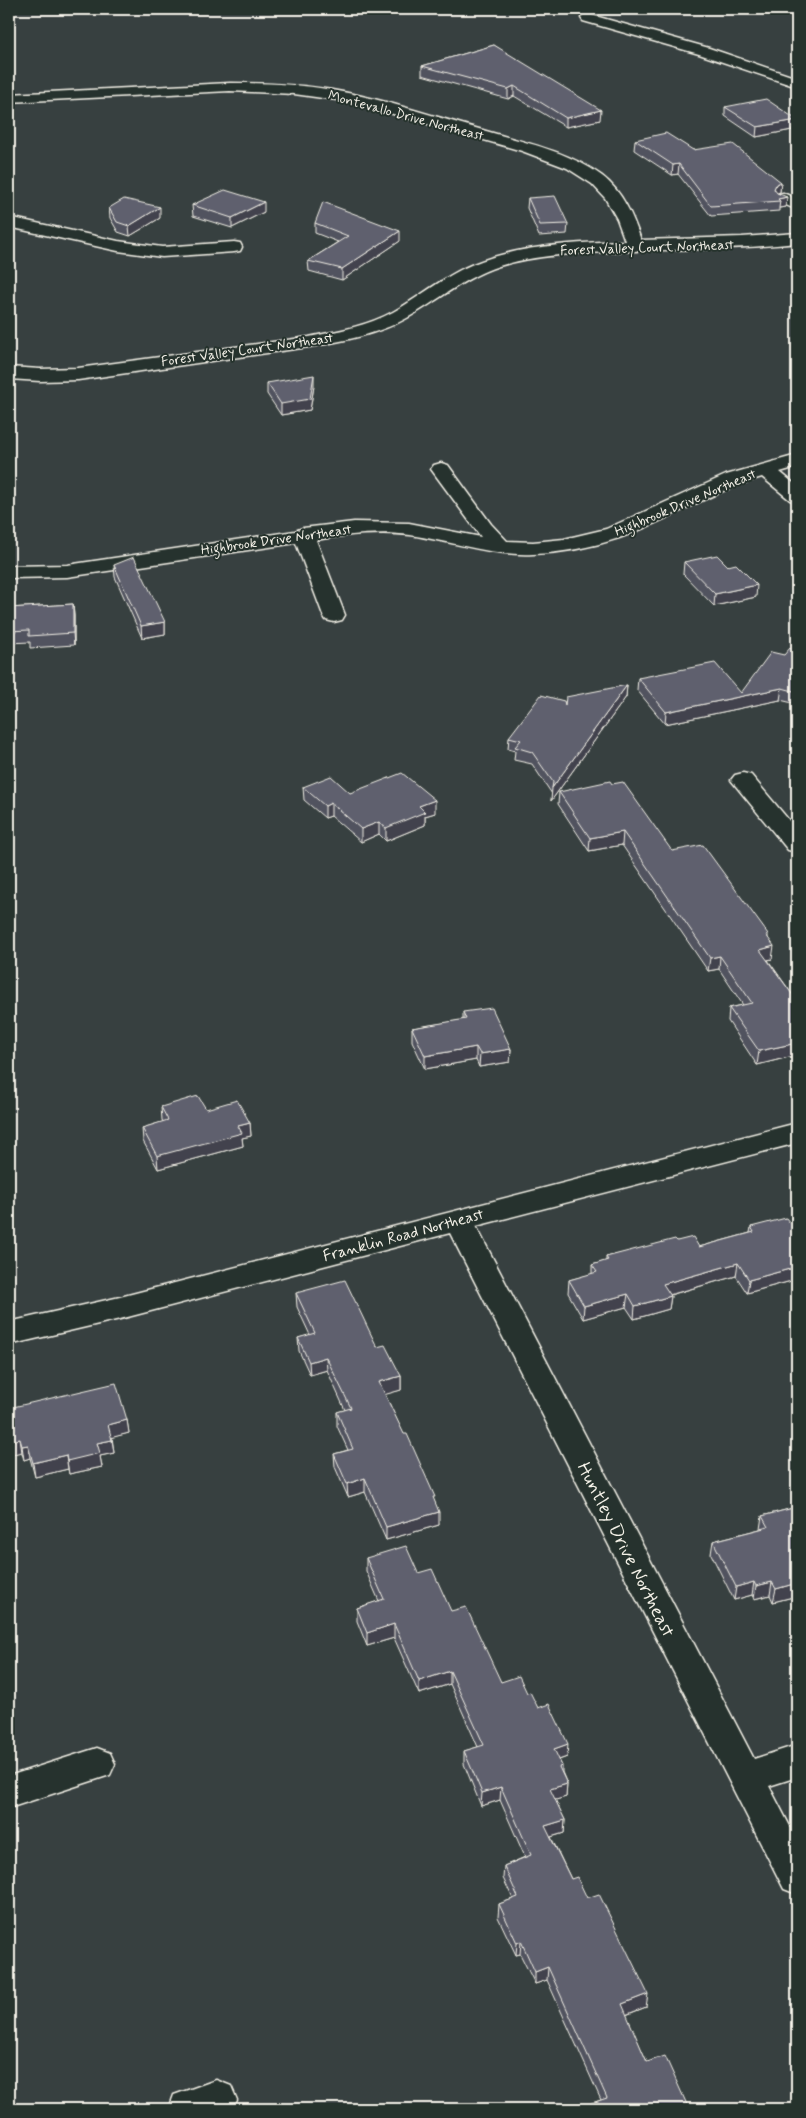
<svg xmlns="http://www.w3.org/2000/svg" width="806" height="2118" viewBox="0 0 806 2118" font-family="Mynerve,sans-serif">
  <rect width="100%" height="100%" fill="#374040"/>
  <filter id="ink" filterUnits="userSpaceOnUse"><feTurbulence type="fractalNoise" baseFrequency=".02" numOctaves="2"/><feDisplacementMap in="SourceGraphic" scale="10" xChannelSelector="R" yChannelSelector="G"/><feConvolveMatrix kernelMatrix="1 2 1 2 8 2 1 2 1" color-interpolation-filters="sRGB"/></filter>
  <g filter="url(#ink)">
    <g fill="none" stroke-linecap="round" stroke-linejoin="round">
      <g stroke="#f4f1e8" stroke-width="3">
        <g id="minor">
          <polygon points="588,14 709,48 797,78 797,87 699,54 583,21 581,18 583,15"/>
          <path d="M 230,83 C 264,83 298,84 332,90 C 385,99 435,117 486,131 C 526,143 568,151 602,176 C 623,192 633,217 641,240 L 742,237 L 797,233 L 797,243 C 743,249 689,249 634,251 C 589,253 543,253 499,266 C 464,277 438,301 407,318 C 377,335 342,341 309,347 L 78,380 L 40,381 L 9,379 L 9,367 L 40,369 L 78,368 L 309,337 C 338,331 367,326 393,312 C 420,297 443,277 471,265 C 519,245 574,243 625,241 L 617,219 L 605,198 L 592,184 L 567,168 L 522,151 L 351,102 L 294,94 L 230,91 L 9,102 L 9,94 Z"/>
          <polygon points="783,193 797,199 797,210 777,201 775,198 777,195"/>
          <polygon points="9,217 118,241 162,247 234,242 240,243 242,247 240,251 234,252 162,257 118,251 9,227"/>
          <path d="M 797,455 L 797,467 L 780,472 L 797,486 L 797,502 L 790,500 L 762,477 C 712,491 668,521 619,538 C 592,547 562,553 533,554 C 491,556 451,541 410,535 C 379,531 347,535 316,540 L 345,615 L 342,620 L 334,622 L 326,620 L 323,615 L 296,543 L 67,577 L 9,578 L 9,566 L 67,565 L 295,531 L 303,528 L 354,522 L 409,523 L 481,537 L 431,469 L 434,465 L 441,463 L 448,465 L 491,524 L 507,541 L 533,542 L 564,539 L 606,529 L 726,475 Z"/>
          <polygon points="743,773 751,775 797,830 797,852 788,850 731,780 735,775"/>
          <polygon points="797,1123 797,1143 476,1226 754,1759 797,1745 797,1777 769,1786 797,1840 797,1894 784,1889 450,1233 120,1319 9,1345 9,1322 120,1297"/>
          <polygon points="97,1748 110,1753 115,1764 110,1775 9,1808 9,1776"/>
          <polygon points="216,2080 231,2086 237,2100 233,2109 169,2109 174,2095"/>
        </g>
      </g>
      <use href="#minor" fill="#26332d" fill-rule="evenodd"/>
    </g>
    <g fill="#51535f" stroke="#f4f1e8">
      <polygon points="494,45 600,120 566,127 514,96 508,99 422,75 422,66"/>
      <polygon points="725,107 797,129 756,137 725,116"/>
      <polygon points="635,140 693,150 781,182 780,192 778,193 786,207 779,208 779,211 711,216 678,174 672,175 634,150"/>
      <polygon points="528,198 568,224 567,234 539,236 527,208"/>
      <polygon points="192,205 264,212 232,228 193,216"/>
      <polygon points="109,208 160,218 130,236 118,232 110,218"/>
      <polygon points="315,223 400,241 342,280 309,271 308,261 338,242 315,233"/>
      <polygon points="267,383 314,386 310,410 281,415 267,394"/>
      <polygon points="684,562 728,566 756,597 714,606 683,574"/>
      <polygon points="114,565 165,622 165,634 142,638 115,577"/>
      <polygon points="73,604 74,616 74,645 30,648 30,642 9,643 9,608"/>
      <polygon points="797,650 797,704 780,700 665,724 637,690 638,678 741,693 784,655"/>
      <polygon points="627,685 626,697 551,801 552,794 532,764 514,760 515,751 508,749 509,737 565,705"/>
      <polygon points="303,787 350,793 435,813 425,816 425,825 386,841 379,834 361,842 331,816 325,818 304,800"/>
      <polygon points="559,792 672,851 768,934 768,938 772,959 768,960 797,1001 797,1055 757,1065 728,1021 729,1008 743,1005 719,969 708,971 622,845 589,851 558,804"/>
      <polygon points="463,1012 511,1049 510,1062 479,1067 476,1060 425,1069 412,1041 412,1028 463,1020"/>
      <polygon points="161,1107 206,1109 250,1123 251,1136 242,1138 243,1146 158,1169 143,1141 142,1128 163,1122 162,1120"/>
      <polygon points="797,1221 797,1283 795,1280 747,1293 736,1276 670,1295 671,1296 669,1309 634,1319 626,1307 583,1319 568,1293 569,1280 592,1274 592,1265 606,1261 606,1257 677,1241 699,1247 750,1233 751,1227 790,1223"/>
      <polygon points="296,1293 377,1347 401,1376 401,1390 385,1394 435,1503 439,1525 386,1540 365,1492 348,1497 335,1467 334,1454 348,1450 337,1426 337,1412 345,1410 327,1370 310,1375 299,1351 298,1338 310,1335 297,1307"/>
      <polygon points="9,1408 127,1420 129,1433 112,1437 114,1453 100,1456 102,1467 69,1474 68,1469 35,1477 30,1458 24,1460"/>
      <polygon points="797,1507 797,1596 773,1602 770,1595 754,1599 752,1595 734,1600 711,1554 713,1541 760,1529 762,1516"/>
      <polygon points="366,1558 418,1573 451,1611 501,1682 527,1693 538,1708 567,1757 559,1760 562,1766 562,1772 567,1784 566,1797 555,1800 565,1820 564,1833 551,1837 571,1879 587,1898 646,2007 626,2015 647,2062 689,2109 580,2109 580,2107 601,2100 547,1980 535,1984 520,1954 516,1955 498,1917 499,1904 513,1899 503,1878 504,1866 525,1857 500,1800 481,1806 464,1764 464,1751 478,1747 450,1684 419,1694 394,1638 367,1646 357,1621 357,1608 379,1601 366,1571"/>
    </g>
    <g fill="#42434d" stroke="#f4f1e8">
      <polygon points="514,86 514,96 508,99 508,89"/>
      <polygon points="601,110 600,120 566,127 566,118"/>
      <polygon points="797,120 797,129 756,137 757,127"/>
      <polygon points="679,164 678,174 672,175 673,165"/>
      <polygon points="781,182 780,192 775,194 774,189 776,184"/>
      <polygon points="787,197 786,207 779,208 780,201 778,199"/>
      <polygon points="264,202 264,212 232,228 232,218"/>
      <polygon points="160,207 160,218 130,236 129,226"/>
      <polygon points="400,231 400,241 342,280 342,269"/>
      <polygon points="314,375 314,386 310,410 281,415 281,404"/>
      <polygon points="757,585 756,597 714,606 715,594"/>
      <polygon points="73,604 74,616 74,645 73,633"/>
      <polygon points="165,622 165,634 142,638 141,626"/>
      <polygon points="627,685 626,697 551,801 552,788"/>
      <polygon points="782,688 780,700 665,724 666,712"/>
      <polygon points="435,800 435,813 425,816 425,825 386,841 386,828 419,806"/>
      <polygon points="331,803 331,816 325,818 325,806"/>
      <polygon points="379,822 379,834 361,842 361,829"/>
      <polygon points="623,832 622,845 589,851 590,838"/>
      <polygon points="774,946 772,959 758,962 760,950"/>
      <polygon points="720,956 719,969 708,971 710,958"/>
      <polygon points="797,1043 797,1055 757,1065 759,1051"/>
      <polygon points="476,1047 476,1060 425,1069 425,1056"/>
      <polygon points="511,1049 510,1062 479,1067 480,1054"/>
      <polygon points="250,1123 251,1136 242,1138 243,1146 158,1169 157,1156 238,1126"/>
      <polygon points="738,1263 736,1276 662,1297 663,1284"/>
      <polygon points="797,1267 795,1280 747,1293 749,1280"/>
      <polygon points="628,1294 626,1307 583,1319 584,1306"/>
      <polygon points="671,1296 669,1309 634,1319 635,1306"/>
      <polygon points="326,1357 327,1370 310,1375 309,1362"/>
      <polygon points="401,1376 401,1390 380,1396 379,1382"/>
      <polygon points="127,1420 129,1433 110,1438 108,1425"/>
      <polygon points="20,1439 22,1452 9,1455 9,1441"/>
      <polygon points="112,1440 114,1453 100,1456 102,1467 69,1474 67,1461 97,1443"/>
      <polygon points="28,1445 30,1458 24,1460 22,1446"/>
      <polygon points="66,1455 68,1469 35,1477 33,1463"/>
      <polygon points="365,1478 365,1492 348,1497 347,1484"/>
      <polygon points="439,1512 439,1525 386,1540 386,1527"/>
      <polygon points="754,1582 752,1595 734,1600 736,1587"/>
      <polygon points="772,1582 770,1595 754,1599 756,1586"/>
      <polygon points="797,1583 797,1596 773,1602 776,1589"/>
      <polygon points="394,1624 394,1638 367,1646 367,1633"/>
      <polygon points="450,1671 450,1684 419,1694 419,1681"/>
      <polygon points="568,1744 567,1757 553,1762 554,1749"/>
      <polygon points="567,1784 566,1797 549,1802 550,1789"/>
      <polygon points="501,1787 500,1800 481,1806 482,1793"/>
      <polygon points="565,1820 564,1833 544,1839 545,1826"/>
      <polygon points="521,1941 520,1954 516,1955 517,1943"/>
      <polygon points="548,1967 547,1980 535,1984 535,1972"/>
      <polygon points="648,1994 646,2007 620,2017 622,2004"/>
    </g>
    <g fill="#5e606e" stroke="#f4f1e8">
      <polygon points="494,45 601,110 566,118 514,86 508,89 422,66"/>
      <polygon points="766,99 797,120 757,127 725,107"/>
      <polygon points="666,133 693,150 733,144 781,182 776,184 774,189 777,193 787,197 778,199 780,201 711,206 679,164 673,165 635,140"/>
      <polygon points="225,190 264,202 232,218 192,205"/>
      <polygon points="555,196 568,224 540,225 528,198"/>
      <polygon points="124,199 160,207 129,226 117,222 109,208"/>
      <polygon points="323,202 400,231 342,269 308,261 348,236 315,223"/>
      <polygon points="314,375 310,399 281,404 267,383"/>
      <polygon points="717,555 728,566 736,564 757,585 715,594 684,562"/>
      <polygon points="134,557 165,622 141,626 114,565"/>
      <polygon points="73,604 73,633 29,636 29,630 9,631 9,608"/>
      <polygon points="790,648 797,650 797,692 782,688 666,712 638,678 715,663 741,693 771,652 784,655"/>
      <polygon points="627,685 552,788 553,782 532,752 515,747 521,740 509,737 541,695 564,701 565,705 566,697"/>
      <polygon points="402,773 435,800 419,806 425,812 386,828 379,822 361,829 331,803 325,806 303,787 331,776 350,793"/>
      <polygon points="610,781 612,784 623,782 672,851 703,845 768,934 766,935 774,946 760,950 797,1001 797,1043 759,1051 729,1008 752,1003 720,956 710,958 623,832 590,838 559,792"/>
      <polygon points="492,1008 511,1049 480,1054 476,1047 425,1056 412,1028 466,1019 463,1012"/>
      <polygon points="198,1096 206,1109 237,1100 250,1123 238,1126 242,1133 157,1156 142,1128 168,1120 161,1107"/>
      <polygon points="786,1218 790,1223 797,1221 797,1267 749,1280 738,1263 663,1284 671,1296 635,1306 628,1294 584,1306 569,1280 597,1272 592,1265 608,1260 606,1257 675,1239 677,1241 693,1237 699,1247 754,1232 751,1227"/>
      <polygon points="345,1280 377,1347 385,1345 401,1376 379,1382 404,1434 407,1434 435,1497 433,1497 439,1512 386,1527 365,1478 347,1484 334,1454 353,1449 337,1412 351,1408 326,1357 309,1362 298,1338 315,1333 296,1293"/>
      <polygon points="116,1383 127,1420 108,1425 112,1440 97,1443 100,1453 67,1461 66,1455 33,1463 28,1445 22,1446 20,1439 9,1441 9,1408"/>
      <polygon points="797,1507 797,1583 776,1589 772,1582 756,1586 754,1582 736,1587 713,1541 768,1527 762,1516"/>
      <polygon points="406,1546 418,1573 432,1569 451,1611 466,1607 501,1682 519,1676 527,1693 530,1692 538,1708 549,1704 568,1744 554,1749 562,1766 559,1767 567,1784 550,1789 565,1820 545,1826 571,1879 577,1877 587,1898 599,1894 648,1994 622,2004 647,2062 665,2056 689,2109 581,2109 580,2107 607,2098 548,1967 535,1972 521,1941 517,1943 499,1904 518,1897 504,1866 531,1855 501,1787 482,1793 464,1751 484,1745 450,1671 419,1681 394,1624 367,1633 357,1608 384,1599 366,1558"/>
    </g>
  </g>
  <g text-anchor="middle" stroke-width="4" stroke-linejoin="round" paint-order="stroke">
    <g font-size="14" fill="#f4f1e8" stroke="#26332d">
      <text transform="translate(406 115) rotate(15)" y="5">Montevallo Drive Northeast</text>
      <text transform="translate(647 247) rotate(-2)" y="5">Forest Valley Court Northeast</text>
      <text transform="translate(247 349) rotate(-8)" y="5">Forest Valley Court Northeast</text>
      <text transform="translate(685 502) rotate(-23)" y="5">Highbrook Drive Northeast</text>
      <text transform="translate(276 539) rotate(-8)" y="5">Highbrook Drive Northeast</text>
    </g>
    <g font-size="16" fill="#f4f1e8" stroke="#26332d">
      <text transform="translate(403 1234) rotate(-15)" y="6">Franklin Road Northeast</text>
    </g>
    <g font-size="19" fill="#f4f1e8" stroke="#26332d">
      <text transform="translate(627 1549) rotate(63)" y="7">Huntley Drive Northeast</text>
    </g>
  </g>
  <rect width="806" height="2118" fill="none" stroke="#26332d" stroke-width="30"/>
  <rect x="15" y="15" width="776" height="2088" fill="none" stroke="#f4f1e8" stroke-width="2" filter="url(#ink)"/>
</svg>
